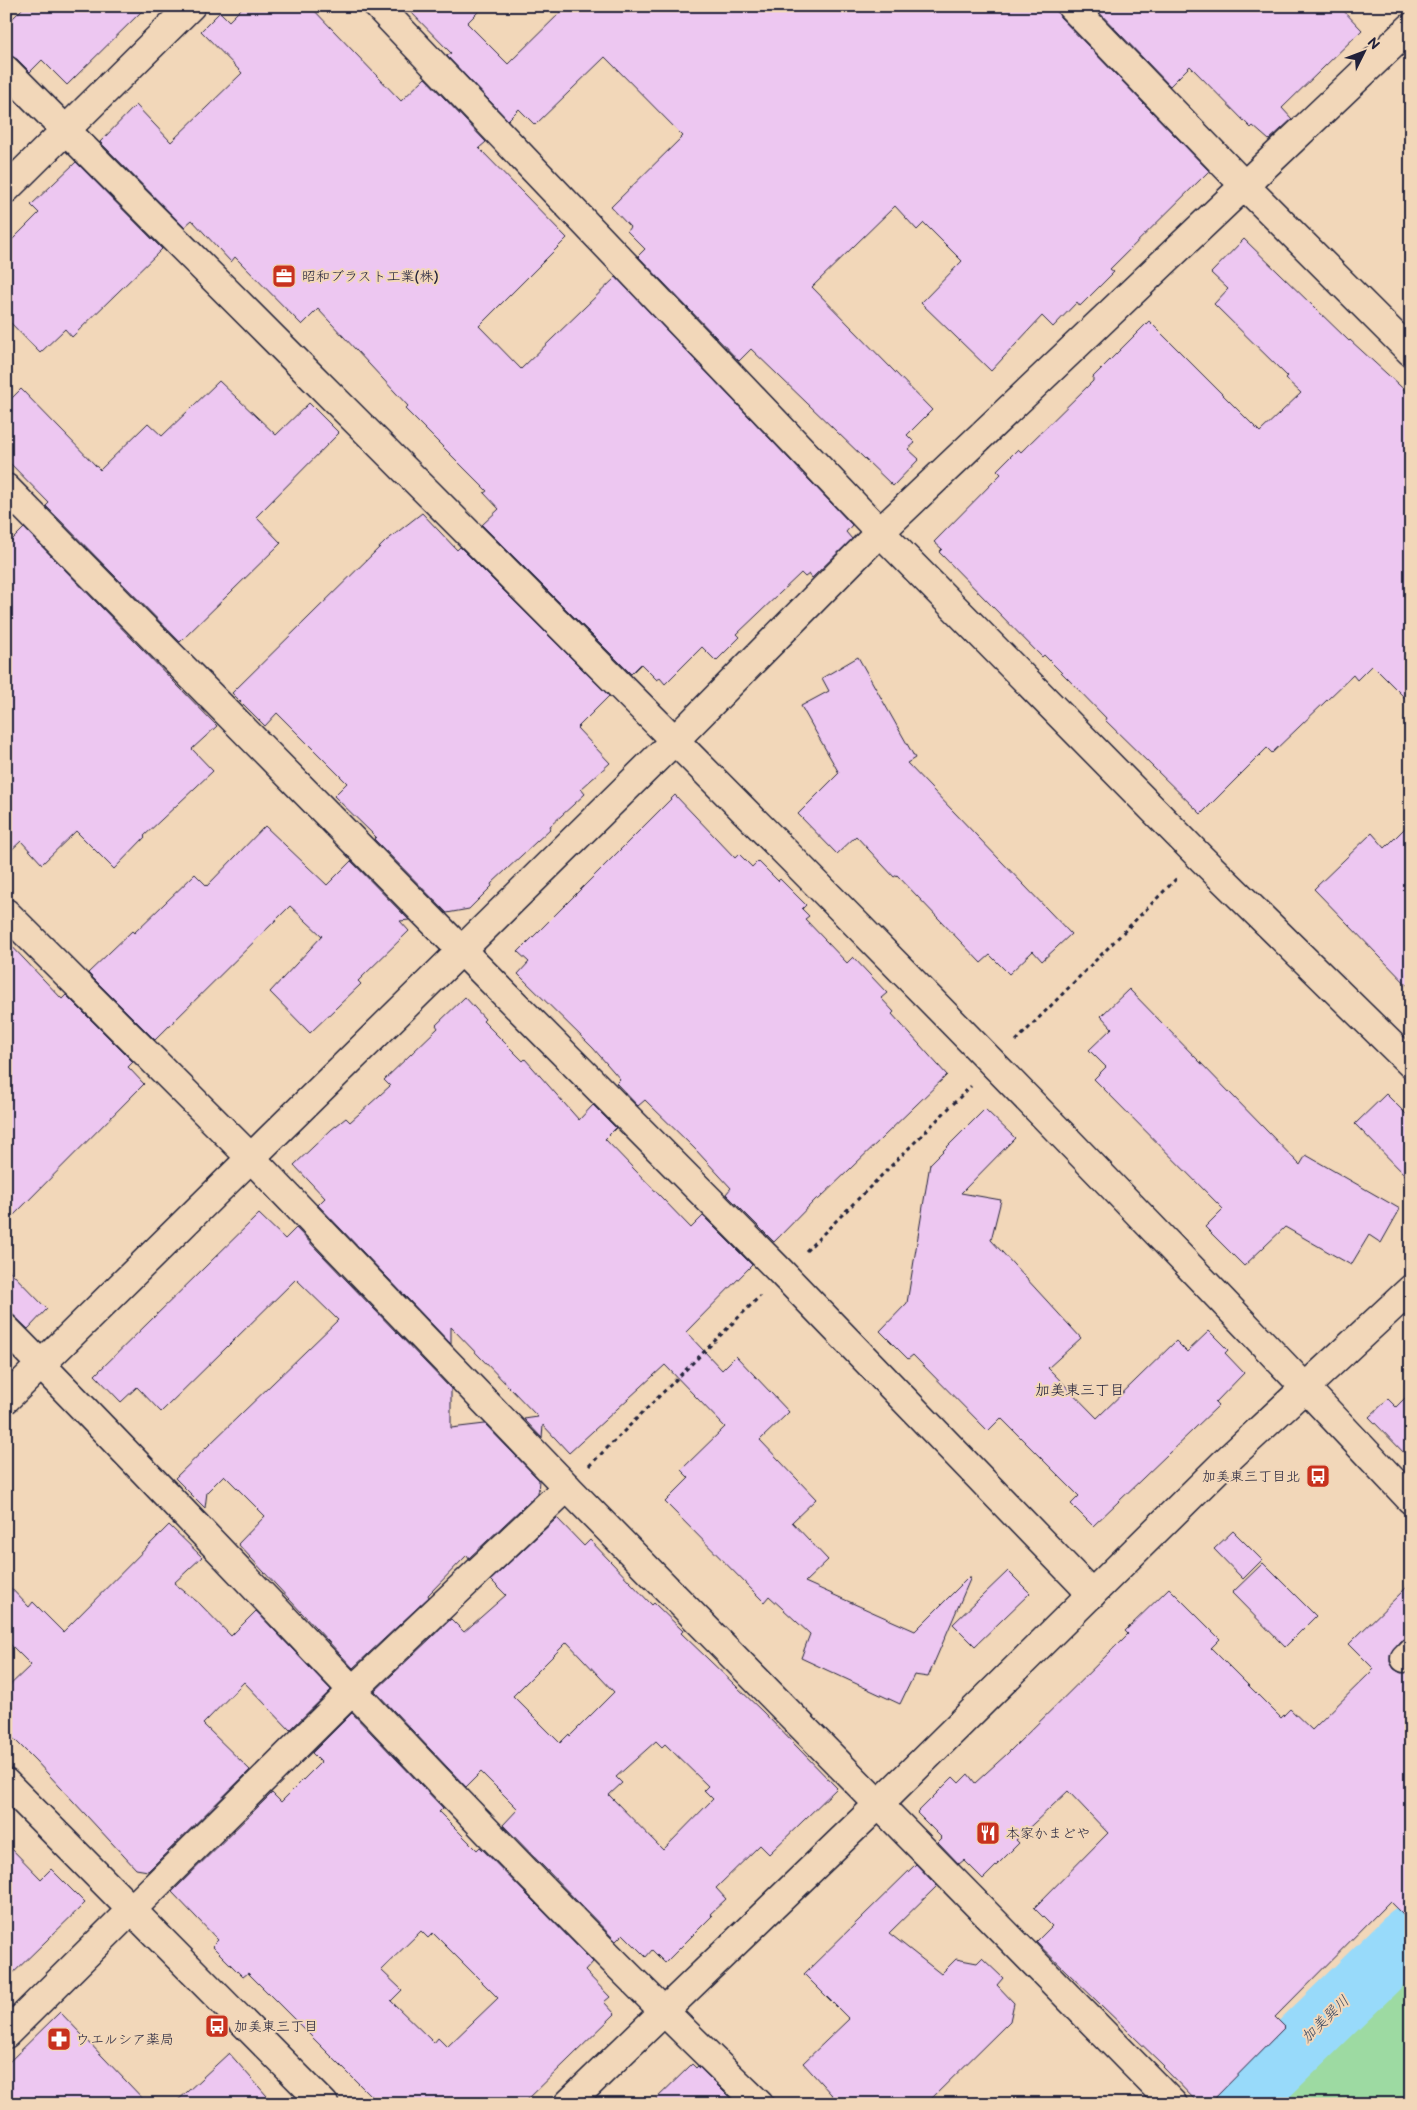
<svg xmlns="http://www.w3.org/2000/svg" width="1417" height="2110" viewBox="0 0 1417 2110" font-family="'Balsamiq Sans','Klee One',sans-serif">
  <rect width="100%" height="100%" fill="#f2d7b9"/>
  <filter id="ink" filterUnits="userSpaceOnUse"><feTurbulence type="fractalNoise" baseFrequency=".02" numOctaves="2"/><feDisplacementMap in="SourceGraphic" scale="10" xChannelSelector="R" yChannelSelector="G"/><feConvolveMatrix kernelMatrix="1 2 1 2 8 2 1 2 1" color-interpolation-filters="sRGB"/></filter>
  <g filter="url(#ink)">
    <polygon fill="#9ddaa2" stroke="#607e6e" points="1411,1950 1411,2104 1255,2104"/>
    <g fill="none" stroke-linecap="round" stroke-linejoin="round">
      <polyline stroke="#98dafa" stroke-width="62" points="1238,2104 1411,1935"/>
    </g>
    <g fill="#edc7f1" stroke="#22223b" fill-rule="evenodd">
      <polygon points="25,6 147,6 67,85 42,60 30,72 17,59 6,55 6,25"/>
      <polygon points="244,6 310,6 401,101 425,78 486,142 479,148 567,238 479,326 521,369 616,277 852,525 846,532 852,539 812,578 809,574 805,577 801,573 737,634 740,637 716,661 702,647 665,684 660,678 657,680 641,664 631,674 482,525 499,509 484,493 487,491 405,409 408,406 318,309 302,325 235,257 231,262 192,220 184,227 100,142 136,105 171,142 242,73 201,31 220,12 229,21"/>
      <polygon points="405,6 484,6 467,23 508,64 567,6 1056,6 1060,17 1209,171 1110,269 1114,272 1080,306 1077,302 1053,327 1042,316 991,371 921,303 962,261 924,223 917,230 895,206 812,287 932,410 907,435 915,443 908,449 919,459 893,486 751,349 739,361 638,256 645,249 627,231 630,227 611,207 683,136 605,57 535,125 519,109 508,120 447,56 451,53"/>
      <polygon points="1093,6 1339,6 1362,30 1282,108 1292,119 1269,140 1253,126 1251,128 1190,66 1170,86"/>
      <polygon points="76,162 162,249 72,337 65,329 40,353 6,318 6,246 39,213 31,205"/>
      <polygon points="1244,239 1349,341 1350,340 1411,396 1411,704 1372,665 1357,680 1353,675 1272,753 1267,748 1201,814 1105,720 1106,718 1068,679 1044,655 1042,657 939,552 942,549 934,542 1001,474 997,470 1018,449 1021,452 1093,381 1093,377 1149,321 1260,432 1301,393 1285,378 1287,376 1214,304 1228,289 1211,273"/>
      <polygon points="219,381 276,435 309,403 339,433 256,517 281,543 180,642 46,506 49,503 6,459 6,404 21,389 100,470 148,423 162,436"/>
      <polygon points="422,513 457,550 460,547 609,696 577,728 610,763 581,789 585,794 550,826 551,828 491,884 492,886 469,909 447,913 374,839 376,837 334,796 347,783 277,713 265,726 232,693 386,541"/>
      <polygon points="24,528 217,726 192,749 213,771 144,836 145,837 114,869 76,831 42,864 21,841 6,855 6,546"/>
      <polygon points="858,657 915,758 907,763 1071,934 1042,961 1033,951 1009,974 990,955 981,963 897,875 894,877 856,836 837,854 798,814 839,773 801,706 829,691 822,678"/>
      <polygon points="675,795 735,858 739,854 752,867 758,861 778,881 780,879 806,905 802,909 809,916 805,919 847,963 853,957 887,993 881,998 894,1012 892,1014 947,1075 818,1200 817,1198 774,1242 726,1194 731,1188 695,1149 645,1100 638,1106 616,1083 620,1079 593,1048 518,974 529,962 518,952"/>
      <polygon points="1411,822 1411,989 1314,889 1372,833 1385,848"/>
      <polygon points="265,826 327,885 351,861 409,920 400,921 409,931 358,981 361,984 310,1033 270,992 322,936 290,906 155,1040 88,973 132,931 134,933 195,874 207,886"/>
      <polygon points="6,940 62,999 66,995 133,1062 128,1067 144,1084 6,1223"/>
      <polygon points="1129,989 1300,1165 1306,1155 1400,1209 1381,1243 1369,1235 1351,1265 1285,1227 1244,1266 1205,1227 1223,1209 1094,1079 1106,1067 1089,1050 1112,1028 1101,1016"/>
      <polygon points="465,997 485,1019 483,1021 523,1061 525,1059 579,1120 593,1105 616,1128 605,1139 691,1228 703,1216 752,1265 686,1332 722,1370 736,1356 789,1412 760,1440 816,1499 792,1522 828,1560 805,1582 915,1631 969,1577 971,1577 928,1677 914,1675 900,1704 801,1658 810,1634 769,1596 764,1602 665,1502 689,1478 681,1470 725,1427 665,1365 569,1453 543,1425 542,1438 524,1419 538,1417 451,1327 451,1344 318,1205 325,1198 294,1165 332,1129 346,1118 350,1122 390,1086 384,1080 438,1028 436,1025"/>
      <polygon points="1386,1094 1411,1119 1411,1181 1355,1124"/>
      <polygon points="985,1109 1015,1138 961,1193 1001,1200 991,1240 1081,1338 1048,1368 1097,1418 1176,1341 1187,1352 1209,1331 1228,1350 1225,1353 1244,1373 1215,1403 1218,1406 1093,1526 1071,1504 1079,1496 1001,1418 988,1431 913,1355 908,1359 880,1331 907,1303 930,1164"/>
      <polygon points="259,1214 285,1239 296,1228 451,1389 451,1428 485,1424 539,1480 538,1493 469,1558 467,1555 428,1595 429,1597 353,1668 238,1544 265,1516 224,1475 207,1492 205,1508 175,1478 338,1320 296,1279 161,1412 137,1387 121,1402 95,1375"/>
      <polygon points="6,1267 47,1309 28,1329 6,1308"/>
      <polygon points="1411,1392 1411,1460 1369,1417 1388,1399 1396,1407"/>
      <path d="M 557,1518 L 584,1546 L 590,1540 L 652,1605 L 654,1603 L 683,1631 L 681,1633 L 763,1712 L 837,1788 L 769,1854 L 760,1845 L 716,1888 L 726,1899 L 710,1914 L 712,1916 L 665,1963 L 652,1950 L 646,1957 L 623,1934 L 616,1941 L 503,1825 L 518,1809 L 481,1772 L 466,1787 L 375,1691 L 451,1619 L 464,1632 L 506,1595 L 491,1580 ZM 567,1642 L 614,1692 L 570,1736 L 569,1734 L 560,1743 L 513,1696 ZM 656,1741 L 662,1747 L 665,1744 L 708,1786 L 704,1790 L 713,1799 L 663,1850 L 609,1795 L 622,1783 L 616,1777 Z"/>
      <polygon points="169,1525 202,1557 174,1583 200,1604 231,1636 256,1611 331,1690 290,1730 244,1682 203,1724 250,1770 148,1871 136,1869 36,1761 6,1731 6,1689 31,1665 6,1640 6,1583 29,1607 33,1602 63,1632"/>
      <polygon points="1233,1531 1262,1560 1243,1579 1214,1549"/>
      <polygon points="1263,1563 1316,1616 1285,1647 1232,1593"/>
      <polygon points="1008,1571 1030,1593 975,1646 953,1624"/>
      <polygon points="1411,1583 1411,1637 1400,1641 1390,1654 1390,1662 1394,1669 1401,1673 1411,1672 1411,1922 1390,1901 1275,2017 1285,2027 1209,2104 1199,2104 1163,2067 1164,2066 1036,1942 1052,1926 1034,1908 1108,1833 1068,1791 1016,1840 1019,1843 983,1879 964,1860 959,1864 938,1842 942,1838 917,1813 953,1777 959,1783 968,1774 975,1783 1007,1754 1128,1634 1125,1631 1169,1588 1220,1639 1211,1648 1281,1718 1290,1709 1312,1730 1374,1669 1349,1644"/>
      <path d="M 352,1713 L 443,1808 L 439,1812 L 477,1850 L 480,1847 L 593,1962 L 585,1971 L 610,1997 L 604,2002 L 615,2014 L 523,2104 L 379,2104 L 248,1973 L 243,1977 L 212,1946 L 218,1940 L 172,1892 L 272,1793 L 281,1802 L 321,1762 L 312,1753 ZM 421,1931 L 428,1938 L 433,1933 L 498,1998 L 447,2047 L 438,2038 L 434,2043 L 391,2001 L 402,1990 L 381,1970 Z"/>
      <polygon points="6,1843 41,1879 51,1869 85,1903 6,1980"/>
      <polygon points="916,1864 937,1886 889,1933 941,1974 956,1959 977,1963 982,1958 1003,1978 997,1985 1014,2003 1010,2021 926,2104 840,2104 803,2063 849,2019 804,1974"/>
      <polygon points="60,2012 148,2104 6,2104 6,2065"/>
      <polygon points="229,2053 274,2104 174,2104"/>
      <polygon points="692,2064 696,2068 698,2066 736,2104 651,2104"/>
    </g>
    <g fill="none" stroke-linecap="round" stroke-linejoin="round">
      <g stroke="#22223b" stroke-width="31">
        <g id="minor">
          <polyline points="378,6 880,532 1199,856 1411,1064"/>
          <polyline points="1071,6 1244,185 1411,352"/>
          <path d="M 6,70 C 477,544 954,1012 1411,1500"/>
          <polyline points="6,189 191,6"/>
          <polyline points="6,488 462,951 783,1274 1092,1594"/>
          <polyline points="6,913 252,1159 567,1487 1173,2104"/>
          <path d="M 6,1329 C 259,1585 499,1855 759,2104"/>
          <polyline points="6,1399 674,741 880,532 1411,27"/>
          <polyline points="1405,1658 1411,1652"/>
          <polyline points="6,1783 324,2104"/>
          <polyline points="6,2034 352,1691 567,1487"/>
          <polyline points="568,2104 879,1804 1224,1463 1411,1289"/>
        </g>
      </g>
      <g stroke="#22223b" stroke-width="3" stroke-dasharray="4 4" stroke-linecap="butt">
        <polyline points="1016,1041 1177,878"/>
        <polyline points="806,1251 971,1086"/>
        <polyline points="589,1466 760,1296"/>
      </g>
      <use href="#minor" stroke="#f2d7b9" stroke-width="28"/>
    </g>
  </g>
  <defs>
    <g id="office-square" transform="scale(1.25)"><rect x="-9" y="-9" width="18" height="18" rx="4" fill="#c8321e" stroke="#f2d7b9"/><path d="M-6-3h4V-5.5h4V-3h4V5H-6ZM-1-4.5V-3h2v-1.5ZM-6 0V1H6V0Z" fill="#fff"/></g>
    <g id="bus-square" transform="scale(1.25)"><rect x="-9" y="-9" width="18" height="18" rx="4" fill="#c8321e" stroke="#f2d7b9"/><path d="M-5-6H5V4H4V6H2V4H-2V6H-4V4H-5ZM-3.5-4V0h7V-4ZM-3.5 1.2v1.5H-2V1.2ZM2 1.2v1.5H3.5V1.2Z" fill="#fff"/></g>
    <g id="restaurant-square" transform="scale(1.25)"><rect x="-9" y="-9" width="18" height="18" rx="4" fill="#c8321e" stroke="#f2d7b9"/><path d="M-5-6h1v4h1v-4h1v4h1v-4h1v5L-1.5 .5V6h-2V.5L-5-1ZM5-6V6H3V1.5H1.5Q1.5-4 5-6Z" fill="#fff"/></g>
    <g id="pharmacy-square" transform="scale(1.25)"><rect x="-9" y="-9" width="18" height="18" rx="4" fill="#c8321e" stroke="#f2d7b9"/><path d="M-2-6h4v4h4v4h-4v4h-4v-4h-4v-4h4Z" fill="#fff"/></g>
  </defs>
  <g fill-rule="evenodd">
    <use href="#office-square" x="284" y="276"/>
    <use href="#bus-square" x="1318" y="1476"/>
    <use href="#restaurant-square" x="988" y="1833"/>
    <use href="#bus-square" x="217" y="2026"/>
    <use href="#pharmacy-square" x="59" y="2039"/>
  </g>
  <g text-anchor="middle" stroke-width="4" stroke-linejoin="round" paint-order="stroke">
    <g font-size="14" fill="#22223b" stroke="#f2d7b9" text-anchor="start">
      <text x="302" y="281">昭和ブラスト工業(株)</text>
      <text x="1300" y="1481" text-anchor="end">加美東三丁目北</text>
      <text x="1006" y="1838">本家かまどや</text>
      <text x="234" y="2031">加美東三丁目</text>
      <text x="76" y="2044">ウエルシア薬局</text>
    </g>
    <g font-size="15" fill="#22223b" stroke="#f2d7b9">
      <text x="1080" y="1395">加美東三丁目</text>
    </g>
    <g font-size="15" font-style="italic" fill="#3a4761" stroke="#f2d7b9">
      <text transform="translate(1325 2019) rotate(-44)" y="5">加美巽川</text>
    </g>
  </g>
  <rect width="1417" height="2110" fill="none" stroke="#f2d7b9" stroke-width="25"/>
  <rect x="12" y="12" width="1392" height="2085" fill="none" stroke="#22223b" stroke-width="2" filter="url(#ink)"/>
  <g transform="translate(1364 52) rotate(48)" stroke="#f2d7b9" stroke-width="4" paint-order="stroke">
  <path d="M0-4L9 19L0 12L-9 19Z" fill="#22223b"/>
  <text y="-8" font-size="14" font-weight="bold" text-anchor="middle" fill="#22223b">N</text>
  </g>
</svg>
